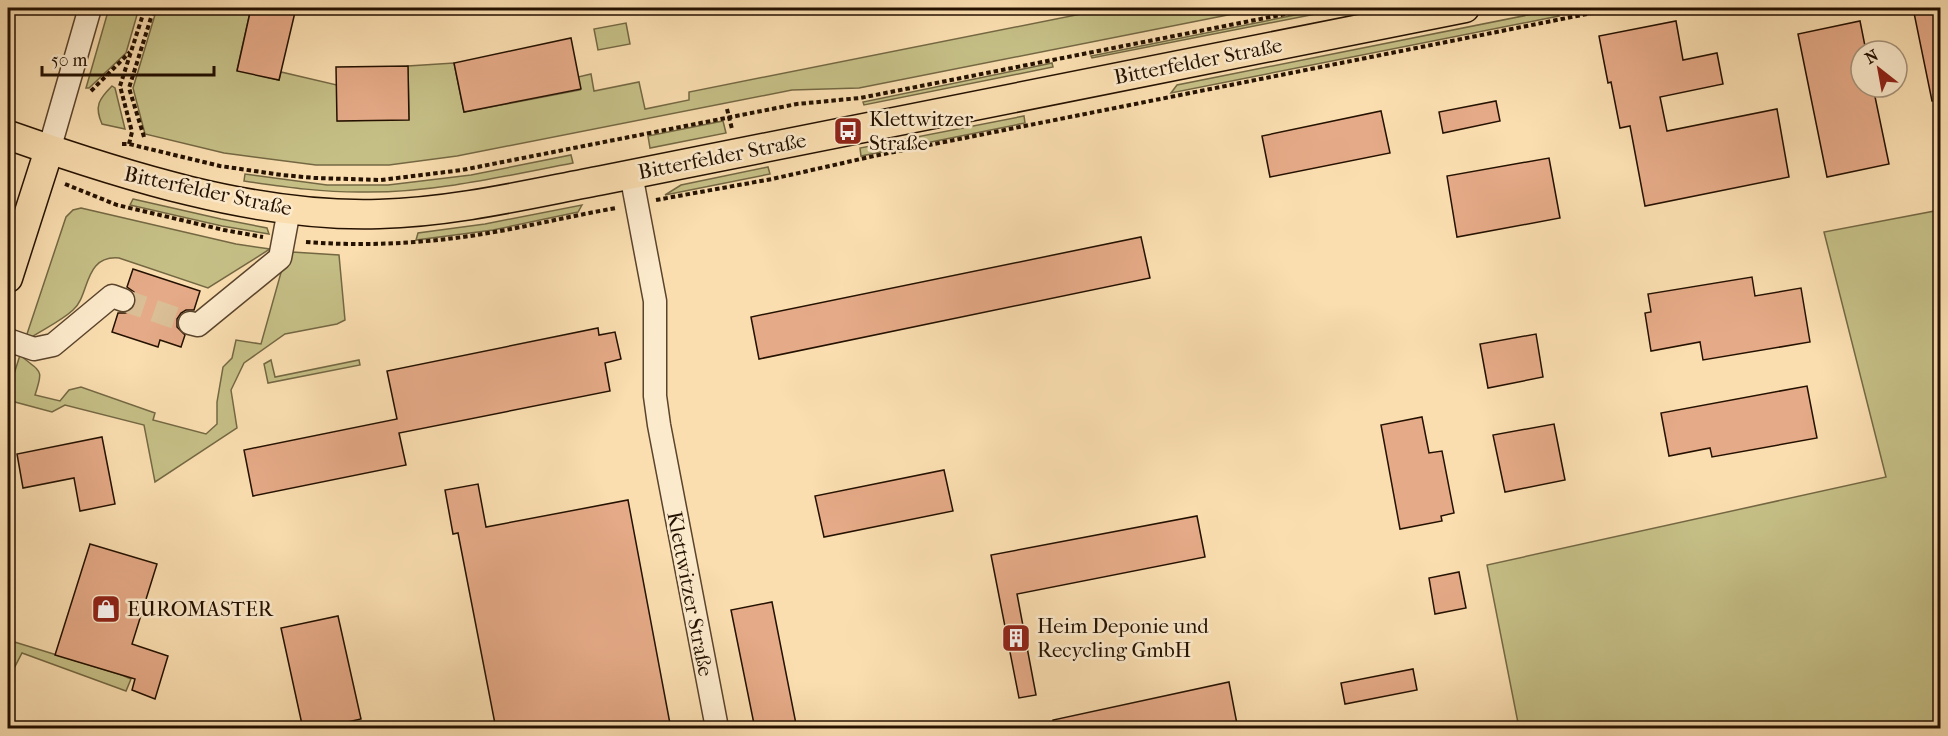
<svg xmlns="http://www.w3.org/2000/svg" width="1948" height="736" viewBox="0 0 1948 736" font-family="'IM FELL French Canon',serif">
  <rect width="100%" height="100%" fill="#fadeb0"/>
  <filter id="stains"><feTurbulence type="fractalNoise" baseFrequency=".00333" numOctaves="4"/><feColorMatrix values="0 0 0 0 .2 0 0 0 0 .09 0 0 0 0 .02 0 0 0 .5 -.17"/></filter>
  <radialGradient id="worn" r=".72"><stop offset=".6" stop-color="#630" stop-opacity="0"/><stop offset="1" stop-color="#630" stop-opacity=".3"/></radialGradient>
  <g fill="#c5bf86" stroke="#746843" stroke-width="1.5">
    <polygon points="109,8 139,8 126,53 89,88 86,88"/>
    <polygon points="157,8 251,8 237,70 279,80 281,72 337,85 338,121 409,119 408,66 454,63 464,112 580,90 578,77 591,74 594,91 639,82 645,109 689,100 689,92 1111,8 1263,8 859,88 792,90 457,156 389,165 316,165 224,153 145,134 133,88"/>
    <polygon points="1330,8 1346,8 1092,58 1091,56"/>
    <polygon points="1553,10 1559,16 1171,93 1177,85"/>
    <polygon points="626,23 630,44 598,50 594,29"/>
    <polygon points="1052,63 1053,67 864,105 863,102"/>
    <path d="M 112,86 L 115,88 L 125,129 L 102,124 C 94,106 99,99 112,86 Z"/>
    <polygon points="1024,116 1025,123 861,156 860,148"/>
    <polygon points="723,121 726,133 650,148 648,136"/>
    <path d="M 571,155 L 573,163 C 505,176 437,192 368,192 C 326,193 285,187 244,181 L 245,174 L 327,185 L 388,185 L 471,175 Z"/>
    <polygon points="768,167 770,174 665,195 681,185"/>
    <polygon points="133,199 221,219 267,228 269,234 222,226 130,205"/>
    <polygon points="582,205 578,212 493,230 416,240 418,233 485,224"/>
    <path d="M 81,208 L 236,244 L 270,249 L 208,288 L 119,258 C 83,255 90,296 73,310 C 61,321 44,329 30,338 L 26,337 L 66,217 L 73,210 Z"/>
    <polygon points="1940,210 1940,728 1519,728 1487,565 1886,477 1824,232"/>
    <path d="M 292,252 L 339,255 L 345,320 L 337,324 L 285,334 L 244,363 L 231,390 L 237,428 L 155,482 L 144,425 L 65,405 L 52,412 L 15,402 L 8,393 L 20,355 C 41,373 44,368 35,395 L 60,401 L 69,390 L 81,387 L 155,413 L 153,420 L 206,434 L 217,424 L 217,402 L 223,367 L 232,358 L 236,340 L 261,344 L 282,269 Z"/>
    <polygon points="271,360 275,377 359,360 360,365 268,383 264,364"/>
    <polygon points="8,640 122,675 131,679 126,691 22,653 8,680"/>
  </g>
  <g fill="#e5aa87" stroke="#241100" stroke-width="1.5">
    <polygon points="251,8 296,8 279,80 237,71"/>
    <polygon points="1913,8 1941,8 1941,100 1932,101"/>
    <polygon points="1676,21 1683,60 1717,53 1723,84 1660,97 1667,131 1777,109 1789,177 1645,206 1630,126 1620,128 1611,82 1608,83 1599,36"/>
    <polygon points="1860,21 1866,51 1861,51 1861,87 1873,87 1889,164 1827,177 1798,34"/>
    <polygon points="571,38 581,89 464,112 454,63"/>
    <polygon points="408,66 409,120 337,121 336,67"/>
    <polygon points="1496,101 1500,121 1443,133 1439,112"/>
    <polygon points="1381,111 1390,153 1270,177 1262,136"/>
    <polygon points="1549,158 1560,218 1457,237 1447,176"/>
    <polygon points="1141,237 1150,278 759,359 751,317"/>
    <polygon points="133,269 200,291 194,310 186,310 181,313 177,319 177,327 185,335 181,347 160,340 158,347 112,332 118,313 125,313 131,311 136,304 136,298 134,292 127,287"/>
    <polygon points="1752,277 1755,296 1801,288 1810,342 1703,360 1700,342 1651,351 1645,313 1651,312 1648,294"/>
    <polygon points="598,328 599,335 615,332 621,359 605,363 610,391 399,433 406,465 253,496 244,450 397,419 387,371"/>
    <polygon points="1536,334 1543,377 1488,388 1480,344"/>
    <polygon points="1807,386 1817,438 1712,457 1710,448 1669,456 1661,413"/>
    <polygon points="1422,417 1429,453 1442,451 1454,513 1441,516 1442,521 1400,529 1381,425"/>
    <polygon points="1554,424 1565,480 1505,492 1493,435"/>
    <polygon points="102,437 115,504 80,511 74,478 23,488 17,454"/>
    <polygon points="944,470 953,511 824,537 815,496"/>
    <polygon points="478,484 486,527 628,500 671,729 496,729 458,533 453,534 445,490"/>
    <polygon points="1197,516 1205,557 1017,594 1036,695 1019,698 991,555"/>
    <polygon points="90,544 157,564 132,644 168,656 155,699 132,690 135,679 55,655"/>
    <polygon points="1459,572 1466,608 1435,614 1429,578"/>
    <polygon points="772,602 797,729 755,729 731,610"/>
    <polygon points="338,616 361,719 316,729 303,729 281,628"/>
    <polygon points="1413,669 1417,690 1345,704 1341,683"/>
    <polygon points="1229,682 1237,724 1215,729 1054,729 1053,720"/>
  </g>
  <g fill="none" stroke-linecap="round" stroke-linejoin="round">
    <polyline stroke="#dabf96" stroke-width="22" stroke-dasharray="22 11" stroke-linecap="butt" points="123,300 190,323"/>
    <g stroke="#5a442c" stroke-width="25">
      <g id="minor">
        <polyline points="49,150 90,8"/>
        <polyline points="631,174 655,301 655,396 659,425 717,728"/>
        <polyline points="190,323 198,325 280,258 289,210"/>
        <polyline points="8,340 34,349 53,345 112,296 123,300"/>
      </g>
    </g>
    <g stroke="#241100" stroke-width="31">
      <g id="major">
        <path d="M 8,135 C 122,175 256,218 379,214 C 455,212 529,194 603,180 L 1465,8"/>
        <polyline points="8,278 49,150"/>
      </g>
    </g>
    <g stroke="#241100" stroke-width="4" stroke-dasharray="4.5 3" stroke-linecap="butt">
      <polyline points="91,91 130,52"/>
      <polyline points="727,109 732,129"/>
      <polyline points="144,137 129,88 154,8"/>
      <polyline points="122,144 129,144 220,166 282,175 315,178 381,180 462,170 797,104 860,98 1316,8"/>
      <polyline points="129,144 132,132 120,86 145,8"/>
      <polyline points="65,184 117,205 224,230 263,237"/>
      <polyline points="656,200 772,179 874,156 1617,8"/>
      <path d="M 306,242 C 358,246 411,244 463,237 C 514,230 565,217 616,208"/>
    </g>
    <use href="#minor" stroke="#fceacc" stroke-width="22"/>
    <use href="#major" stroke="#fadeb0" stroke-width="28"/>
  </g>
  <defs>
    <g id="bus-square" transform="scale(1.5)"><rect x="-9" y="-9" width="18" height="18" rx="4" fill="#8f2418" stroke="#fceacc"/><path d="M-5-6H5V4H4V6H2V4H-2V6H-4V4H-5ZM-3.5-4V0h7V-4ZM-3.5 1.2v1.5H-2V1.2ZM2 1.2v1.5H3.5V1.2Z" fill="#fff"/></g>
    <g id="shop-square" transform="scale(1.5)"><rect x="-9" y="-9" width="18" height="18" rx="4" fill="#8f2418" stroke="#fceacc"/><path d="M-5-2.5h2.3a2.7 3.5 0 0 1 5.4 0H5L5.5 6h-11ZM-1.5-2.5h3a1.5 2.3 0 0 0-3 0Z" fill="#fff"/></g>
    <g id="building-square" transform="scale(1.5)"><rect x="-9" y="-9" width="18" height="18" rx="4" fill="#8f2418" stroke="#fceacc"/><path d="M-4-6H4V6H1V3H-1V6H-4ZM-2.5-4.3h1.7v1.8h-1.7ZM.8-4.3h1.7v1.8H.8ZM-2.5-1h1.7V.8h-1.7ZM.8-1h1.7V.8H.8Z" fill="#fff"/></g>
  </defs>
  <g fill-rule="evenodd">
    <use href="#bus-square" x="848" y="131"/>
    <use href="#shop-square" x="106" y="609"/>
    <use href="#building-square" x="1016" y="638"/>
  </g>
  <g text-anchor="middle" stroke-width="5" stroke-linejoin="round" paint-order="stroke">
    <g font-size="21" fill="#241100" stroke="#fceacc">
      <text transform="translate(1198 61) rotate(-11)" y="7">Bitterfelder Straße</text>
      <text transform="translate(722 156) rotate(-11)" y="7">Bitterfelder Straße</text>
      <text transform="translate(208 191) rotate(12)" y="7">Bitterfelder Straße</text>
      <text transform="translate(690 594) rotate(79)" y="7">Klettwitzer Straße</text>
    </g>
    <g font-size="21" fill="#241100" stroke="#fceacc" text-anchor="start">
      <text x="869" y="126">Klettwitzer<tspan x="869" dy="24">Straße</tspan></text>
      <text x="127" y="616">EUROMASTER</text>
      <text x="1037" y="633">Heim Deponie und<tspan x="1037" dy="24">Recycling GmbH</tspan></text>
    </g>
  </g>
  <rect width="1948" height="736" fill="none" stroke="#fadeb0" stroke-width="30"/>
  <rect x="9" y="9" width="1930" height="718" fill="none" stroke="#241100" stroke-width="3"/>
  <rect x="15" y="15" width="1918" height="706" fill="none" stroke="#241100" stroke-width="1.5"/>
  <g transform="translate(1879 69) rotate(329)"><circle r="28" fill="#fceacc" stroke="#a6937a" stroke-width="1.5"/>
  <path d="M0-4.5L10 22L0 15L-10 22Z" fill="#8f2418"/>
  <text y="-9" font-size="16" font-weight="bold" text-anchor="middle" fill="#241100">N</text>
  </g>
  <path d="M42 66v9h172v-9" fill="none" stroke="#241100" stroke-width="3"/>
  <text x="51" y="66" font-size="18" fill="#241100" stroke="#fceacc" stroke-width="4.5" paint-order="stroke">50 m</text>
  <rect width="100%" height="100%" filter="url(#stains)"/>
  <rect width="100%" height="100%" fill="url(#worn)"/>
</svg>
